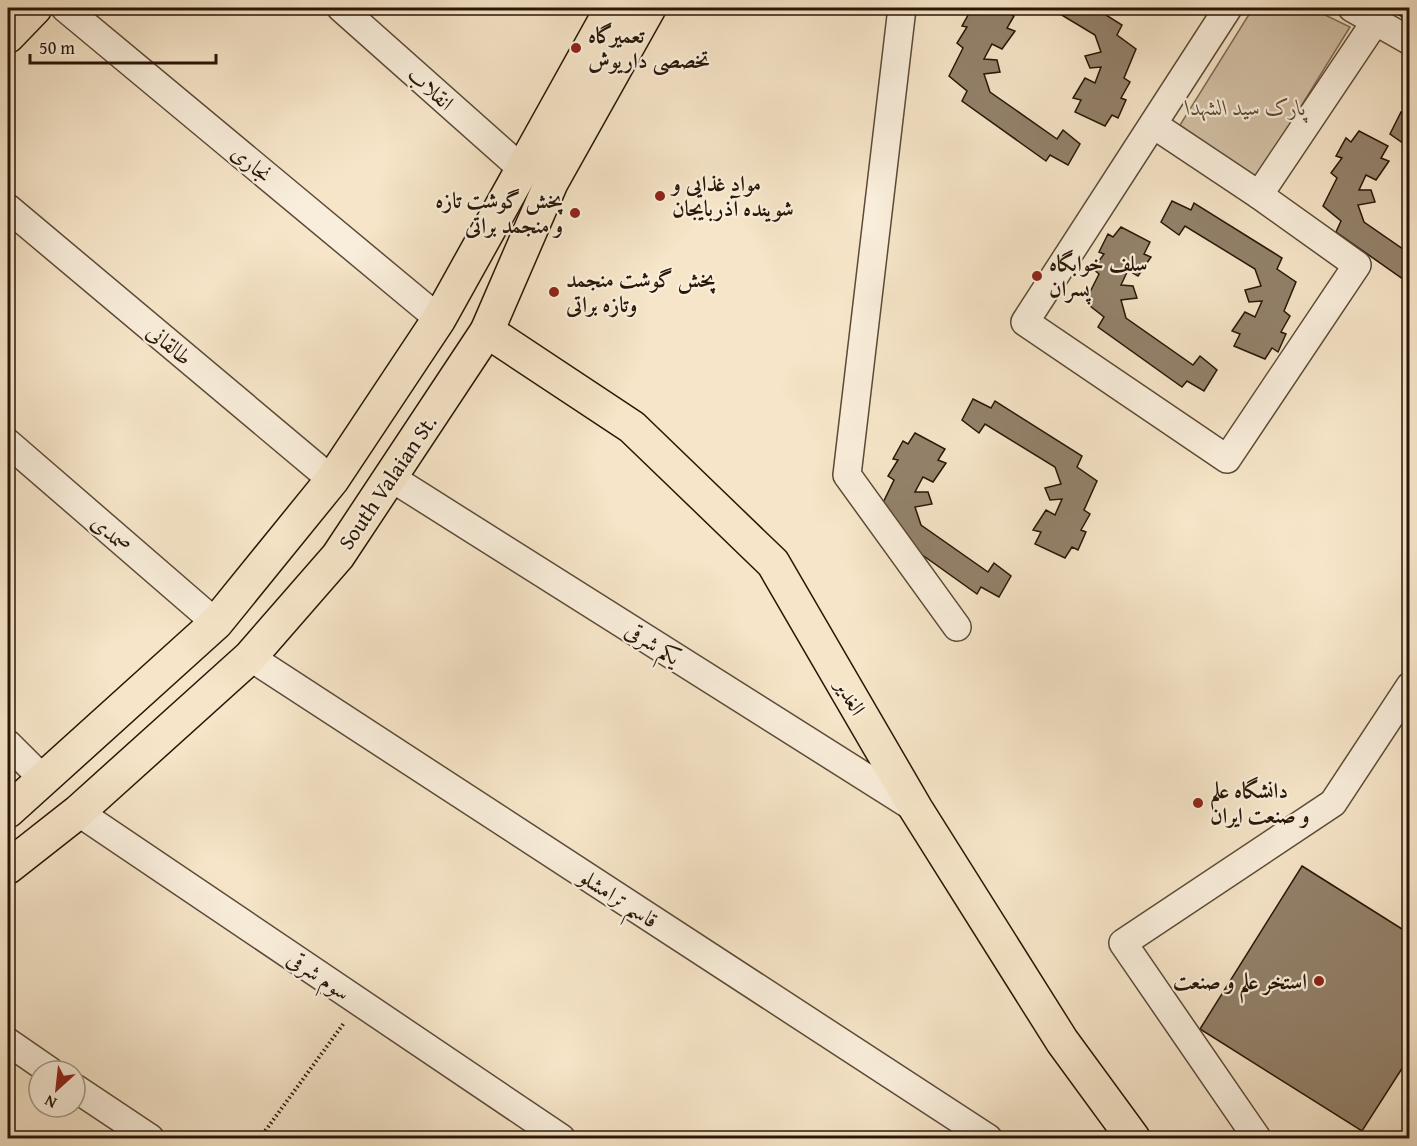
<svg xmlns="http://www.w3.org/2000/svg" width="1417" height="1146" viewBox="0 0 1417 1146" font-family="'Gentium Book Plus',Amiri,serif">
  <rect width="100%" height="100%" fill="#f6e5c8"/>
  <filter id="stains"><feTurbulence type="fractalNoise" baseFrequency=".00333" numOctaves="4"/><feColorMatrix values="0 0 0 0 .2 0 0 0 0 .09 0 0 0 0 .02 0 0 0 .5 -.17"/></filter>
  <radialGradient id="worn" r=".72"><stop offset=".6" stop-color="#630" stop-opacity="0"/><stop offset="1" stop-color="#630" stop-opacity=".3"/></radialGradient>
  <polygon fill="#d3c2a7" stroke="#7e6c57" stroke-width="1.5" points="1253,8 1311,8 1350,27 1256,179 1180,125"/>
  <g fill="#93826b" stroke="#281607" stroke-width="1.5">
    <polygon points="972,8 977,11 980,8 997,8 1014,16 1007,28 1015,31 1002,49 992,44 984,59 997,60 1000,72 984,74 990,92 1057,139 1063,130 1080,144 1068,165 1050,155 1046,161 962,101 967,91 949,76 963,48 957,43 967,27 962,26"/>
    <polygon points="1050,8 1095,8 1122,25 1117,35 1136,49 1124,78 1130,82 1121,98 1126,100 1118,118 1112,115 1105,126 1075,112 1081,100 1073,98 1085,78 1095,83 1101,67 1090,68 1085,56 1101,52 1095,35"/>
    <polygon points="1389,8 1410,8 1410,22"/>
    <polygon points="1401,112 1410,117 1407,146 1390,134"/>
    <polygon points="1359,131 1388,146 1381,158 1389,161 1376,180 1366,175 1359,190 1371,190 1375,202 1358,205 1364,222 1410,254 1410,284 1336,232 1341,221 1323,206 1337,178 1331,173 1342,158 1336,156 1346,138 1351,142"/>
    <polygon points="1172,201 1191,210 1194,203 1282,258 1277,269 1296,282 1284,311 1290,316 1281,332 1286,334 1278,352 1272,348 1265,359 1234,346 1240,334 1232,331 1245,312 1255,317 1262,301 1249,302 1245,290 1261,286 1255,269 1185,226 1179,235 1161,222"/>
    <polygon points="1121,227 1150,242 1144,254 1151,257 1138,276 1128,270 1121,285 1133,286 1137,298 1121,300 1126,318 1193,365 1200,356 1217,370 1204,391 1187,381 1182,387 1098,327 1104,317 1085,302 1099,274 1093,269 1104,254 1099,252 1108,234 1113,237"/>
    <polygon points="973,399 991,408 995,401 1082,456 1077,467 1097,481 1084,510 1090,514 1081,530 1086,532 1078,550 1072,547 1065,558 1035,544 1041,532 1033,530 1046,510 1055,515 1062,499 1050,500 1045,488 1061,484 1055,467 985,424 979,433 962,420"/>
    <polygon points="915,433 945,449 938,460 946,463 933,482 923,477 915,492 928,492 932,504 915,507 921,525 988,572 994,563 1011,576 999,597 981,587 977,594 893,534 880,509 894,480 888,476 898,460 893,459 903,441 908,444"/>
    <polygon points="1302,866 1410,934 1410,1056 1362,1131 1200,1029"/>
  </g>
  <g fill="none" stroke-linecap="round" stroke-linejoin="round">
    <g stroke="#5c4a37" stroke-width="30">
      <g id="minor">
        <polyline points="65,8 439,319"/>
        <polyline points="341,8 521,168"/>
        <polyline points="902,8 847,475 957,627"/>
        <polyline points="1228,8 1025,322 1227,459 1357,265 1259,195 1375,22"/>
        <polyline points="1352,8 1410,41"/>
        <polyline points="1154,125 1259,195"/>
        <polyline points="8,208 332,480"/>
        <polyline points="8,443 216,623"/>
        <polyline points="390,477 916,809"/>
        <polyline points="250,657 988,1138"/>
        <polyline points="8,744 44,780"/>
        <polyline points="78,812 561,1138"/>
        <polyline points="8,1042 50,1071"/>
        <polyline points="75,1088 150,1138"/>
        <polyline points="1257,1138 1123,943 1333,803 1410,686"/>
      </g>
    </g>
    <g stroke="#281607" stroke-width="36">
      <g id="major">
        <polyline points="8,36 35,8"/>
        <polyline points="487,331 632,427 773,563 916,809 1062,1041 1133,1138"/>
        <polyline points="8,811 216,623 332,480 439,319 612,8"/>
        <polyline points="8,867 78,812 250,657 338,556 487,331 551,183 649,8"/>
      </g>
    </g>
    <polyline stroke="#281607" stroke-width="4" stroke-dasharray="1.5 3" stroke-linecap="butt" points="260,1138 344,1023"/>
    <use href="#minor" stroke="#f9eedb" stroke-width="27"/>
    <use href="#major" stroke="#f6e5c8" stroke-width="33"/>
  </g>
  <g fill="#8f2418" stroke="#f9eedb" stroke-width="2">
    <circle cx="576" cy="48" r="6"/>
    <circle cx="660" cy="196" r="6"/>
    <circle cx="575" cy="213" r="6"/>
    <circle cx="1037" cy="276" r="6"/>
    <circle cx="554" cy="292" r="6"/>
    <circle cx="1198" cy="803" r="6"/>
    <circle cx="1319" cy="981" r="6"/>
  </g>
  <g text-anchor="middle" stroke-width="4.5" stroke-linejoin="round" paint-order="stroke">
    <g font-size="22" font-weight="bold" fill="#281607" stroke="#f9eedb" text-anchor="start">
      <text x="588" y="43">تعمیرگاه<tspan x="588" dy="25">تخصصی داریوش</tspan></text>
      <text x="672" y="191">مواد غذایی و<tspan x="672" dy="25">شوینده آذربایجان</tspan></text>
      <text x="563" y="208" text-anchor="end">پخش گوشت تازه<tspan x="563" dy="25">و منجمد براتی</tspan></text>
      <text x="1049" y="271">سلف خوابگاه<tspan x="1049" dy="25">پسران</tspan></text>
      <text x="566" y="287">پخش گوشت منجمد<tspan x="566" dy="25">وتازه براتی</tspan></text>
      <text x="1210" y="798">دانشگاه علم<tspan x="1210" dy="25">و صنعت ایران</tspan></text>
      <text x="1307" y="989" text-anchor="end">استخر علم و صنعت</text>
    </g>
    <g font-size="22" fill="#281607" stroke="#f9eedb">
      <text transform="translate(431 88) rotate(42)" y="8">انقلاب</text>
      <text transform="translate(252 163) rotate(40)" y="8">نجاری</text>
      <text transform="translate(170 344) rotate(40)" y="8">طالقانی</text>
      <text transform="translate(387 482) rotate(-56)" y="8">South Valaian St.</text>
      <text transform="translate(112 533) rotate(41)" y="8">صمدی</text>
      <text transform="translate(653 643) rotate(32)" y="8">یکم شرقی</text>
      <text transform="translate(851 697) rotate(60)" y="8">الغدیر</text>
      <text transform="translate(619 898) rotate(33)" y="8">قاسم ترامشلو</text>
      <text transform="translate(319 975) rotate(34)" y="8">سوم شرقی</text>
    </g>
    <g font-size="22" font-style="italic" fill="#5b4a37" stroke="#f9eedb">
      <text x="1246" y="115">پارک سید الشهدا</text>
    </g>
  </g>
  <rect width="1417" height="1146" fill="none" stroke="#f6e5c8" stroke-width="30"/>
  <rect x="9" y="9" width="1399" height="1128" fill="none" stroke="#281607" stroke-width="3"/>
  <rect x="15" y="15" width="1387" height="1116" fill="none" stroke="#281607" stroke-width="1.5"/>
  <g transform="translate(57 1089) rotate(207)"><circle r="28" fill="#f9eedb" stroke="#a59886" stroke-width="1.5"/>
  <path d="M0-4.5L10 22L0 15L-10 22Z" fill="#8f2418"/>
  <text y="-9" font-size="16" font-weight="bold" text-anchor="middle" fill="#281607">N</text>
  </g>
  <path d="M30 54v9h186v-9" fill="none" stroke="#281607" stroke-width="3"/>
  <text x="39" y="54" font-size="18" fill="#281607" stroke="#f9eedb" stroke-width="4.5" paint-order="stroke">50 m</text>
  <rect width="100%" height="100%" filter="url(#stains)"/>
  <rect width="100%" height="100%" fill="url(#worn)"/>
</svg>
